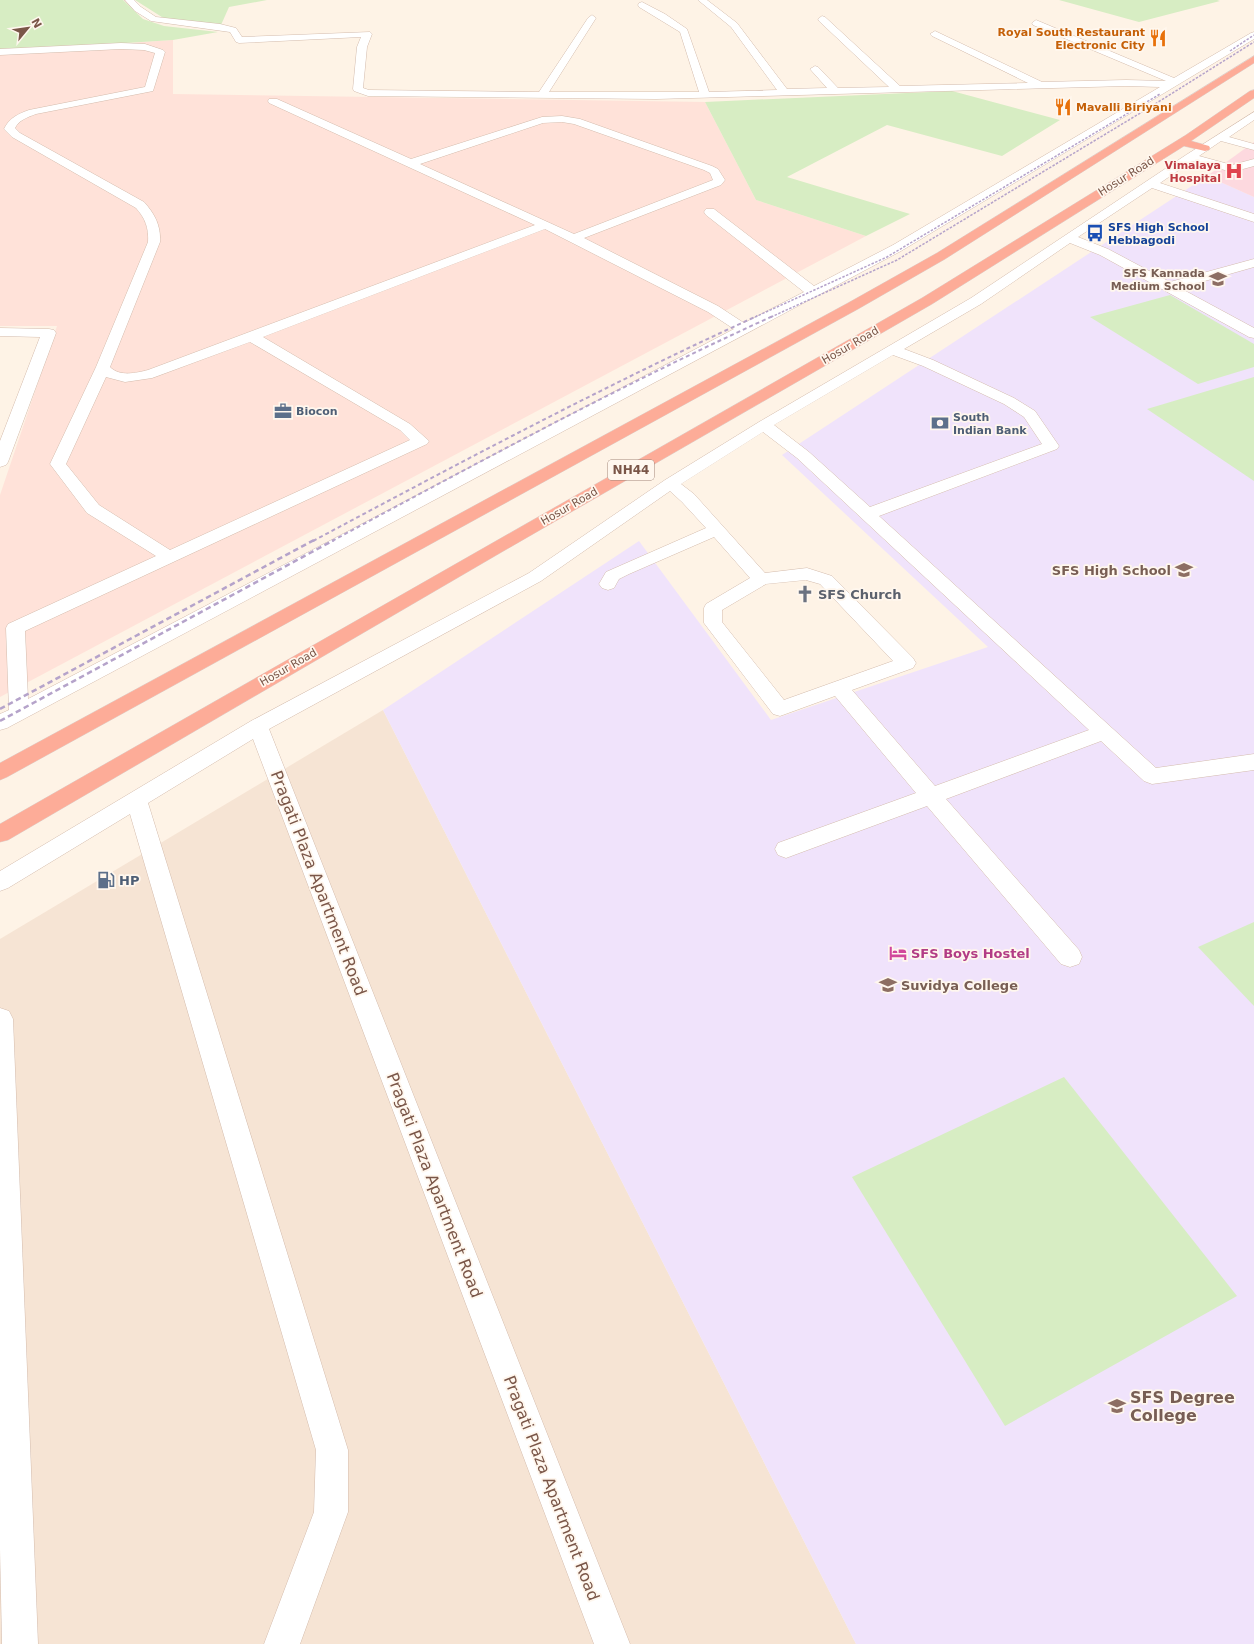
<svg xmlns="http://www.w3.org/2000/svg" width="1254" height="1644" viewBox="0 0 1254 1644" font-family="'DejaVu Sans',sans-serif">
  <rect width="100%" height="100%" fill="#fef3e6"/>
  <polygon fill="#f6e4d4" points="383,710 856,1644 0,1644 0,939"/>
  <polygon fill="#ffe2d9" points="173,40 173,94 705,102 756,200 866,236 0,697 0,495 57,326 0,326 0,51"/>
  <polygon fill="#f0e3fb" points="1207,176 1254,197 1254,1644 856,1644 383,710 639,541 771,720 988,647 782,455"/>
  <polygon fill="#fdd9df" points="1254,142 1254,197 1207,176 1221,166"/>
  <g fill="#d7edc3">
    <polygon points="0,0 123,0 143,19 164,26 218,32 173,40 0,51"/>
    <polygon points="135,0 267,0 229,7 221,25 165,19"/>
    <polygon points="1059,0 1217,0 1220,1 1139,22"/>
    <polygon points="952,91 1060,120 1002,156 887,125 787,177 910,214 866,236 756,200 705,102"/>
    <polygon points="1170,295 1254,344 1254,367 1198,384 1090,317"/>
    <polygon points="1254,377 1254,481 1147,409"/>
    <polygon points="1254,922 1254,1006 1198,947"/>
    <polygon points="1064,1077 1237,1296 1005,1426 852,1177"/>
  </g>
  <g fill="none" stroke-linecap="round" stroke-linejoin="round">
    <g stroke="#d4bcad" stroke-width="1">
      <g id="minor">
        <path d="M 125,0 L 134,0 L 141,7 L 156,17 L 220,24 L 236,28 L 242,37 L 370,32 L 372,34 L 367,47 L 363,88 L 369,90 L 539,92 L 588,18 L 592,15 L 596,18 L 549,92 L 699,92 L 680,32 L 639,7 L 638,5 L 639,3 L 642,2 L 665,14 L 687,29 L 709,92 L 777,90 L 731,27 L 698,0 L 707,0 L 737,23 L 787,89 L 827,88 L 810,69 L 815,66 L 818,67 L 838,88 L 889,87 L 819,21 L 818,19 L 822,16 L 825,17 L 900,86 L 1028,83 L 932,36 L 930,34 L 935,31 L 1042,82 L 1126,80 L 1166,81 L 1033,25 L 1032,23 L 1036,20 L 1174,78 L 1251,33 L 1254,32 L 1254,39 L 901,251 L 7,728 L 0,730 L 0,714 L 9,710 L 6,628 L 8,624 L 156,556 L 87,513 L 50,464 L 96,367 L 148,242 C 149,228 145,218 136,208 L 12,137 L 4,129 C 9,118 18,114 29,110 L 145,87 L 155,53 L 144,50 L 121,49 L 0,55 L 0,49 L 121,43 L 145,44 L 163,50 L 165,52 L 153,91 L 36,114 C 28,117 19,120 15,128 L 20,133 L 144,202 C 155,214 161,226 160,242 L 110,367 C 120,377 136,373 148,370 L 535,225 L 269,103 L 268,101 L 269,99 L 277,99 L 411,159 L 542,117 L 562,116 L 580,119 L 712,166 L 718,169 L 725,180 L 721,185 L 584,238 L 718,306 L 744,323 L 804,292 L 706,215 L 704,212 L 706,209 L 714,209 L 814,286 L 893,245 L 1160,87 L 1126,86 L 656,99 L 368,96 L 354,91 L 353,89 L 357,47 L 361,37 L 239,43 L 236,42 L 230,32 L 151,21 L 135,11 ZM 562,122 L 574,124 L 704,170 L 710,173 L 713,180 L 574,234 L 420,164 L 543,123 ZM 545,229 L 708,312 L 734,329 L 28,699 L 25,631 L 427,444 L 429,441 L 410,424 L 263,337 ZM 250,342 L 400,430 L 410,440 L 170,550 L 99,505 L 66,464 L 106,377 L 125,382 L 152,378 Z"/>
        <path d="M 1254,112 L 1254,120 L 1229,137 L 1254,144 L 1254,150 L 1221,141 L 1199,156 L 1232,165 L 1254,159 L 1254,166 L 1232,172 L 1192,161 L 1160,183 L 1254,214 L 1254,222 L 1152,188 L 1078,237 L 1108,249 L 1170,282 L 1254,259 L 1254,267 L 1180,288 L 1254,328 L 1254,338 L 1249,337 L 1100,255 L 1070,243 L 981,304 L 904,349 L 933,360 L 1014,398 L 1035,411 L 1059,446 L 1057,449 L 879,516 L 1156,768 L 1254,754 L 1254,770 L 1152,784 L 1144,781 L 1101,741 L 946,799 L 1079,950 L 1082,957 L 1079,964 L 1070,967 L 1061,964 L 927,806 L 794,855 L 786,858 L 778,855 L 775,849 L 778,843 L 916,793 L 835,696 L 780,716 L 773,714 L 704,623 L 704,608 L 706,604 L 750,578 L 714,537 L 629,574 L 619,579 L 614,588 L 608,590 L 602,588 L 599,584 L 606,572 L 706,528 L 682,502 L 670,491 L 541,581 L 269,729 L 630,1644 L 594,1644 L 253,739 L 148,803 L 348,1450 L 348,1512 L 300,1644 L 264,1644 L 314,1512 L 316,1450 L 130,814 L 8,888 L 0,891 L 0,871 L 251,721 L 529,573 L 665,480 L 759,422 L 971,298 L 1186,155 ZM 893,355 L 923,366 L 1004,404 L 1024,417 L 1042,444 L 870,507 L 809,452 L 774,425 ZM 763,432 L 797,458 L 1089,730 L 935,786 L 852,690 L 913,668 L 916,663 L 913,658 L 832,576 L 807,568 L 765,573 L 694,494 L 681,484 ZM 806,580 L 820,584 L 893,661 L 784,700 L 722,622 L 722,610 L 766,584 Z"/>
        <polygon points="0,328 49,329 54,330 56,333 8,462 6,465 0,467 0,441 40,337 0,336"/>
        <polygon points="0,1008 9,1011 13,1019 38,1644 2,1644 0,1549"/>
      </g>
    </g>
    <g stroke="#dcd3cf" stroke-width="1">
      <g id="highway">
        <polygon points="1254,56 1254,63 945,259 858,309 7,777 0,780 0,763 848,303 937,253"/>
        <polygon points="1254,90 1254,98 1191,141 1209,146 1210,148 1209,150 1205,151 1184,146 932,304 500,553 8,840 0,842 0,824 922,298 1186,135 1250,91"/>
      </g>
    </g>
    <use href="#minor" fill="#fff" fill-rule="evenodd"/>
    <use href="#highway" fill="#fdac98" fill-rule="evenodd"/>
    <g stroke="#b5a3ca" stroke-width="1.5" stroke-dasharray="2.5 1.5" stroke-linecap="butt">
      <polyline points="1230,51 1254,35"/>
      <polyline points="755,317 887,257 1160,94"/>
      <polyline points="771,317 897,260 1147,109 1254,42"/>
    </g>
    <g stroke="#b5a3ca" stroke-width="2" stroke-dasharray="4 3" stroke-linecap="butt">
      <path d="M 313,541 C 459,463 606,385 757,316"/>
      <path d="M 332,541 C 477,463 623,384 773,316"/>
    </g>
    <g stroke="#b5a3ca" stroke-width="2.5" stroke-dasharray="5.5 3.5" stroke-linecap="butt">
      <polyline points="0,709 314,540"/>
      <polyline points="0,721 334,540"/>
    </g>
  </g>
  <defs>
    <g id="restaurant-bare" transform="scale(1.38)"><path d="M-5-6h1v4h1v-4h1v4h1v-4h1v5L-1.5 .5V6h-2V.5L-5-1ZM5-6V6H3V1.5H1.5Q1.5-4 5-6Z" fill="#e8710a" stroke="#fff7ee" stroke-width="2.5" paint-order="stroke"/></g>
    <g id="hospital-bare" transform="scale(1.38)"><path d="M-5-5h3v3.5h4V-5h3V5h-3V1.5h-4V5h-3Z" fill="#e0444e" stroke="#fff7ee" stroke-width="2.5" paint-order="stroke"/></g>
    <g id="bus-bare" transform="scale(1.38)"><path d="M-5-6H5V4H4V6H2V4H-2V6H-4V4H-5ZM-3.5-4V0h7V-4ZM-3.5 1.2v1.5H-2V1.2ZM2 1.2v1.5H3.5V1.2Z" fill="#1a4fb4" stroke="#fff7ee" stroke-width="2.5" paint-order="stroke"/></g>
    <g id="school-bare" transform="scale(1.38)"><path d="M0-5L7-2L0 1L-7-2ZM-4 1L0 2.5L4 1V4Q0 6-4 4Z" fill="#8d6e63" stroke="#fff7ee" stroke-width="2.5" paint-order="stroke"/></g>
    <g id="office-bare" transform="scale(1.38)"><path d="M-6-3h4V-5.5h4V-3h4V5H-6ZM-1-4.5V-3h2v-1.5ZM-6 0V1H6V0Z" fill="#5c6f8a" stroke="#fff7ee" stroke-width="2.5" paint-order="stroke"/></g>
    <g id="bank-bare" transform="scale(1.38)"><path d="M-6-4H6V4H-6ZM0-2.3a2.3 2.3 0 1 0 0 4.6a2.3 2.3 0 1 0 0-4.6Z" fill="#5c6f8a" stroke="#fff7ee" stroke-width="2.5" paint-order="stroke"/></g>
    <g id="church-bare" transform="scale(1.38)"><path d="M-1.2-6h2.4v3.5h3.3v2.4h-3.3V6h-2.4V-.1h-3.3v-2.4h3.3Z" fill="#6b7280" stroke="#fff7ee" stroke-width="2.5" paint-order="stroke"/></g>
    <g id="fuel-bare" transform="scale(1.38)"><path d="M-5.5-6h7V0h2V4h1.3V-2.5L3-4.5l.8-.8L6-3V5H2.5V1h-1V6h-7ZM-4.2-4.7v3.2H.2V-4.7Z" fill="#5c6f8a" stroke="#fff7ee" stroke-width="2.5" paint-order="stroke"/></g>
    <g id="hotel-bare" transform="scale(1.38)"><path d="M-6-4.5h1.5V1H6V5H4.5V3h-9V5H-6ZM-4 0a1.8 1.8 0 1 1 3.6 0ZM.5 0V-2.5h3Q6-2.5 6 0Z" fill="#d1479c" stroke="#fff7ee" stroke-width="2.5" paint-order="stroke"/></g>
    <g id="university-bare" transform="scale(1.38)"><path d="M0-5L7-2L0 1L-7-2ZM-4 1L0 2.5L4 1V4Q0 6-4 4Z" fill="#8d6e63" stroke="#fff7ee" stroke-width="2.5" paint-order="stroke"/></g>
  </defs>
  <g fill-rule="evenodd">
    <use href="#restaurant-bare" x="1158" y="38"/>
    <use href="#restaurant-bare" x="1063" y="107"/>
    <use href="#hospital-bare" x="1234" y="171"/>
    <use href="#bus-bare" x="1095" y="233"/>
    <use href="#school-bare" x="1218" y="279"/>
    <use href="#office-bare" x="283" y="411"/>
    <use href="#bank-bare" x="940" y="423"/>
    <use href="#school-bare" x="1184" y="570"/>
    <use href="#church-bare" x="805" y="594"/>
    <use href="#fuel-bare" x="106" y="880"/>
    <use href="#hotel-bare" x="898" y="953"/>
    <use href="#university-bare" x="888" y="985"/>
    <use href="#university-bare" x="1117" y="1406"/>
  </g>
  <g text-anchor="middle" stroke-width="3.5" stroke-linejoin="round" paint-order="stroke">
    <g font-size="11" font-weight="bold" fill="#c56008" stroke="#fff7ee" text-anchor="end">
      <text x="1145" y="36">Royal South Restaurant<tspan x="1145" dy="13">Electronic City</tspan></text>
      <text x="1076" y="111" text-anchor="start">Mavalli Biriyani</text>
    </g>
    <g font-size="11" font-weight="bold" fill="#be3a42" stroke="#fff7ee" text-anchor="end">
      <text x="1221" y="169">Vimalaya<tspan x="1221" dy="13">Hospital</tspan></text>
    </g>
    <g font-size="11" fill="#7a5648" stroke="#fff7ee">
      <text transform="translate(1126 176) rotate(-32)" y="4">Hosur Road</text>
      <text transform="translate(850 345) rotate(-30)" y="4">Hosur Road</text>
      <text transform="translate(569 506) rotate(-30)" y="4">Hosur Road</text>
      <text transform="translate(288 667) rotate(-30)" y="4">Hosur Road</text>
    </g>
    <g font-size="11" font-weight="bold" fill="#164399" stroke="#fff7ee" text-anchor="start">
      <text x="1108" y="231">SFS High School<tspan x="1108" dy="13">Hebbagodi</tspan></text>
    </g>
    <g font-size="11" font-weight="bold" fill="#785e54" stroke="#fff7ee" text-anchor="end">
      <text x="1205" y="277">SFS Kannada<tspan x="1205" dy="13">Medium School</tspan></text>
    </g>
    <g font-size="11" font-weight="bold" fill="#4e5e75" stroke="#fff7ee" text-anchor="start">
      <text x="296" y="415">Biocon</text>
      <text x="953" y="421">South<tspan x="953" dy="13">Indian Bank</tspan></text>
    </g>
    <rect fill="#fff7ee" stroke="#a2867a" stroke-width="1" x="608" y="460" width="46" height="20" rx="3"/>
    <g font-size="12" font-weight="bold" fill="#7a5648">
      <text x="631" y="474">NH44</text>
    </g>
    <g font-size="13" font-weight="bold" fill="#785e54" stroke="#fff7ee" text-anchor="end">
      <text x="1171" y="575">SFS High School</text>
      <text x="901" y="990" text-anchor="start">Suvidya College</text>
    </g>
    <g font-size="13" font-weight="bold" fill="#5b616d" stroke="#fff7ee" text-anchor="start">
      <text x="818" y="599">SFS Church</text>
    </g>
    <g font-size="13" font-weight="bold" fill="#4e5e75" stroke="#fff7ee" text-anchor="start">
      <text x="119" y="885">HP</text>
    </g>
    <g font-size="13" font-weight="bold" fill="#b23c85" stroke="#fff7ee" text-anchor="start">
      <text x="911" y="958">SFS Boys Hostel</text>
    </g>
    <g font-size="16" fill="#7a5648" stroke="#fff7ee">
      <text transform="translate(319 883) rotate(69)" y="6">Pragati Plaza Apartment Road</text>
      <text transform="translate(435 1185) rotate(69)" y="6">Pragati Plaza Apartment Road</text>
      <text transform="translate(552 1488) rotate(69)" y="6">Pragati Plaza Apartment Road</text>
    </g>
    <g font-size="16" font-weight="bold" fill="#785e54" stroke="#fff7ee" text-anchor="start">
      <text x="1130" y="1403">SFS Degree<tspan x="1130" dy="18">College</tspan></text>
    </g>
  </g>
  <g transform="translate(28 28) rotate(61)" stroke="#fff7ee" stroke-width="3" paint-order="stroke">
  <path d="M0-3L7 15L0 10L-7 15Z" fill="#7a5648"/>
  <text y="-6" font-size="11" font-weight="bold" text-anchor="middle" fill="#7a5648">N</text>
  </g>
</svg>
